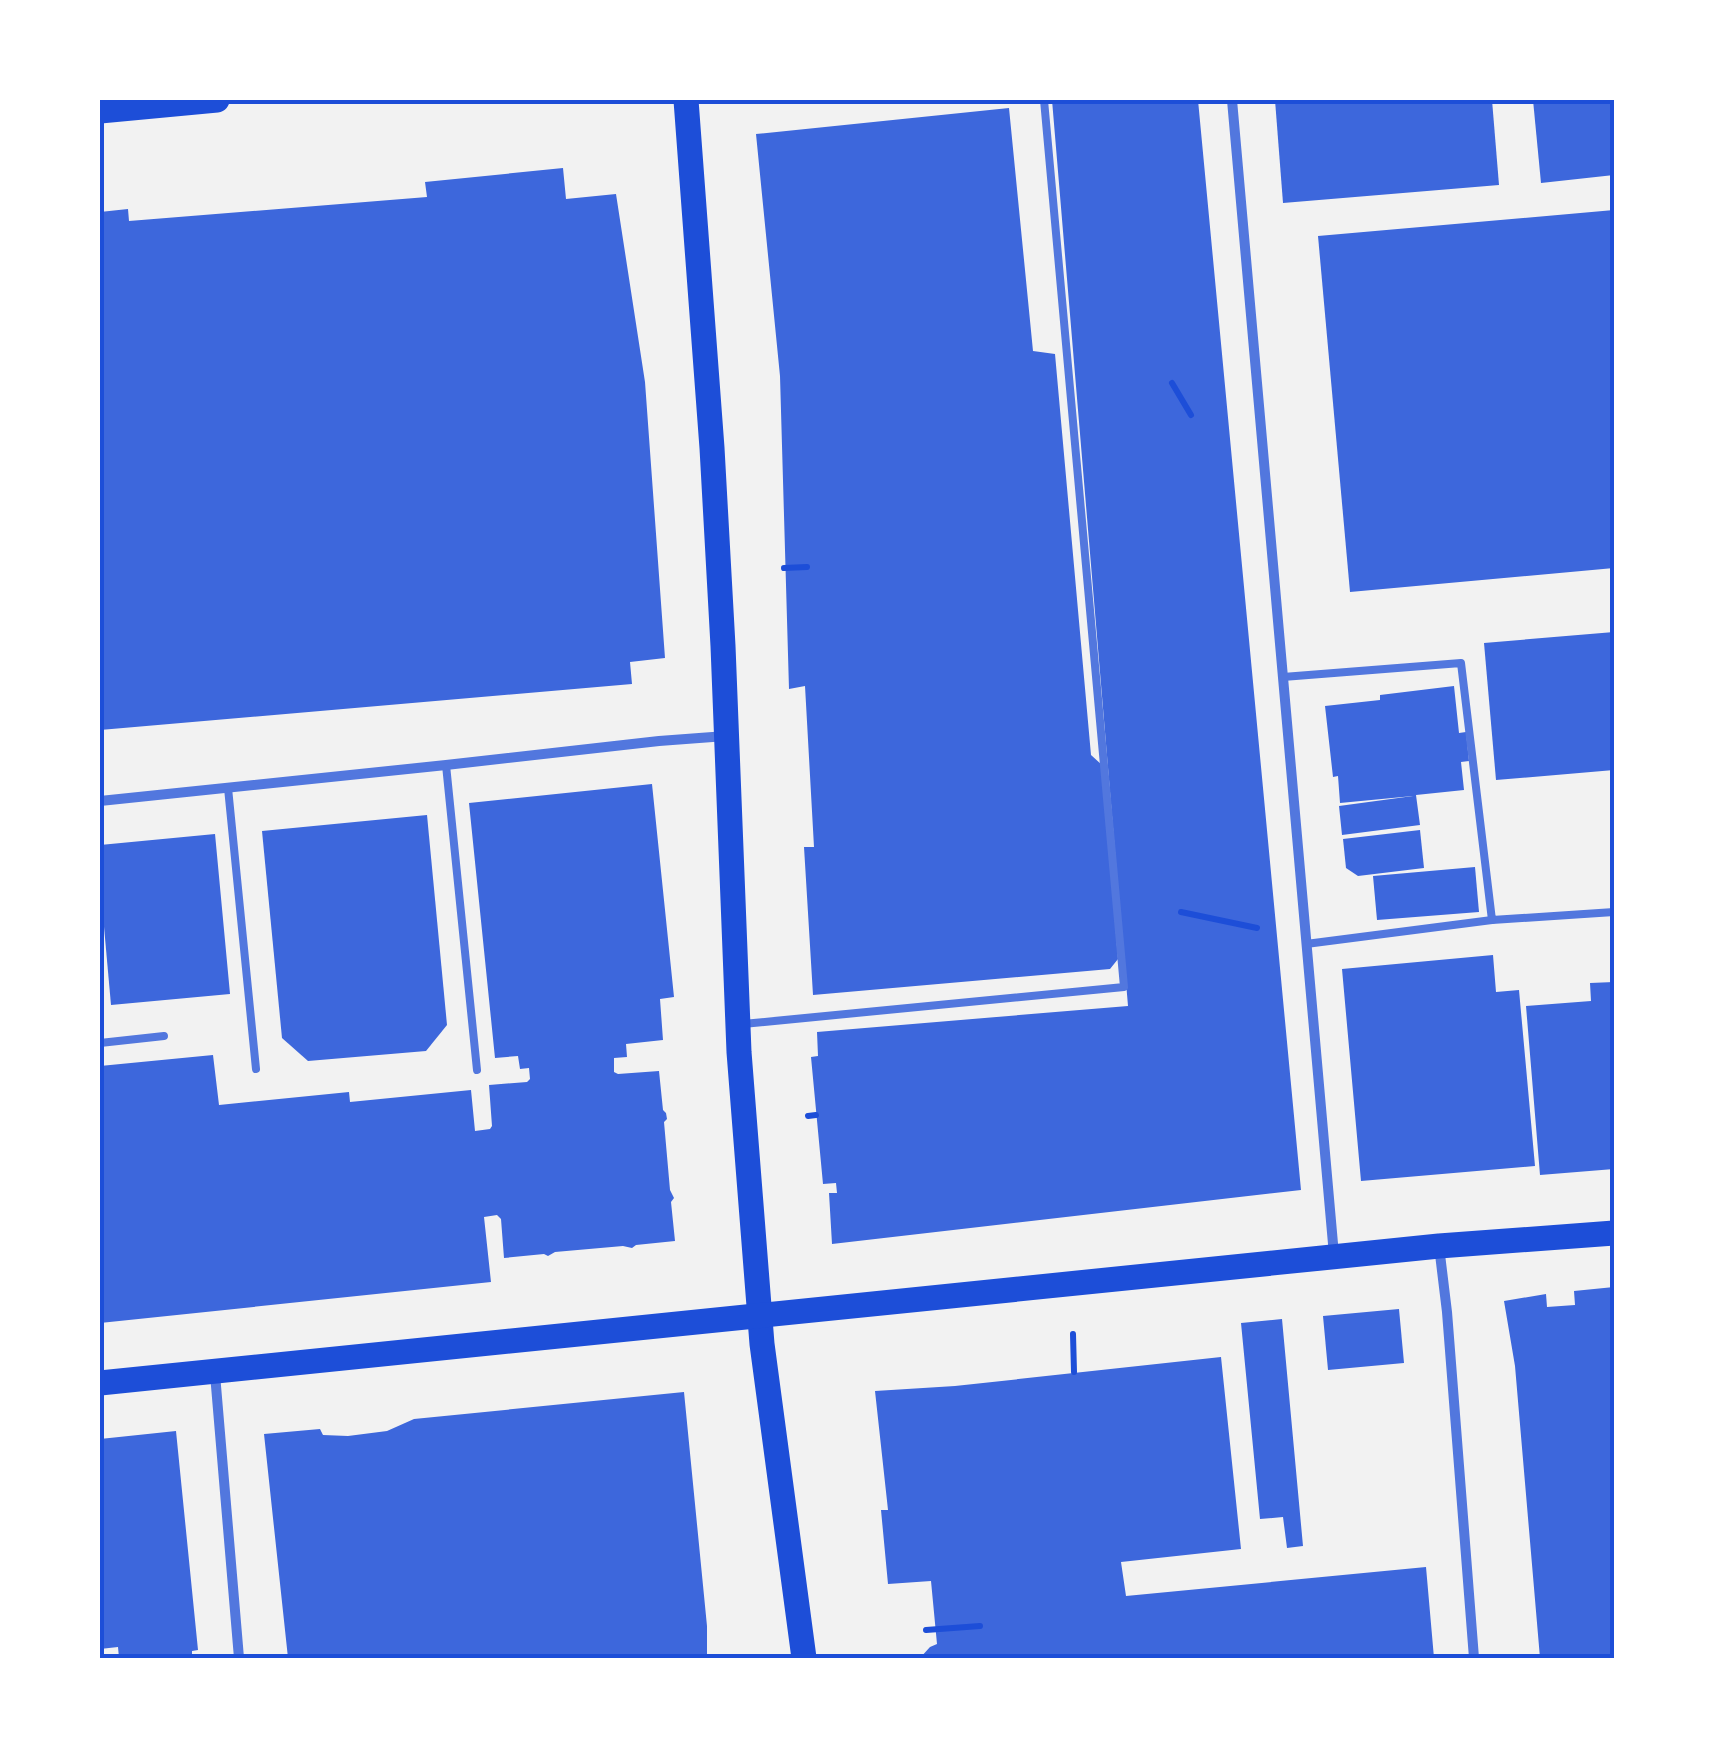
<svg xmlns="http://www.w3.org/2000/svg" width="1714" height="1758" viewBox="0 0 1714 1758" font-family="'PT Sans Narrow',sans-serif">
  <rect width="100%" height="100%" fill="#f2f2f2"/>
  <g fill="#3d67dc">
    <polygon points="1052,100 1198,100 1301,1190 832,1244 829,1193 837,1193 836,1183 823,1184 811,1057 818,1056 817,1032 1128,1006"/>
    <polygon points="1275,100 1492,100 1499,185 1283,203"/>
    <polygon points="1533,100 1614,100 1614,175 1541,183"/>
    <polygon points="1009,108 1033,351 1055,354 1091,755 1102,765 1118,959 1110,969 813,995 804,847 814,847 805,686 789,689 780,376 756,134"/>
    <polygon points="563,168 566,199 616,194 645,382 665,658 630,662 632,684 100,730 100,212 128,209 129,221 427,197 425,182"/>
    <polygon points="1614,210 1614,568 1350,592 1318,236"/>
    <polygon points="1614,632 1614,770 1496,780 1484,643"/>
    <polygon points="1454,686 1459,733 1466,732 1469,761 1461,762 1464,790 1416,795 1420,825 1342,835 1339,806 1413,796 1340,803 1338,776 1333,777 1325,706 1380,700 1380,695"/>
    <polygon points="652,784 674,997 660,999 663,1040 626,1044 627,1057 614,1058 614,1072 618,1074 659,1071 663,1110 666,1113 667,1119 664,1122 670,1190 674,1198 671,1202 675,1241 636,1245 632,1248 623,1246 555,1252 548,1256 544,1254 504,1258 501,1219 497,1215 484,1217 491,1282 100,1323 100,1066 213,1055 219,1105 349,1092 350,1102 471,1090 475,1131 490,1129 492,1126 489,1085 527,1082 530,1079 529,1068 520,1069 518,1056 495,1058 469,803"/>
    <polygon points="427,815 447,1025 426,1051 308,1061 282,1038 262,831"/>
    <polygon points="1420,830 1424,868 1358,876 1346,868 1343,839"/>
    <polygon points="215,834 230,994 111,1005 100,882 100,845"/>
    <polygon points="1475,867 1479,912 1377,920 1373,876"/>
    <polygon points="1493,955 1496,992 1519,990 1535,1166 1361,1181 1342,969"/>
    <polygon points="1614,982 1614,1169 1540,1175 1526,1006 1591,1001 1590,983"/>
    <polygon points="1614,1287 1614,1658 1540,1658 1515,1366 1504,1301 1546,1294 1547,1307 1575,1305 1574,1291"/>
    <polygon points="1399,1309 1404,1363 1328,1370 1323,1316"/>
    <polygon points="1282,1319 1303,1546 1287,1548 1283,1517 1260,1519 1241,1323"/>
    <polygon points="1221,1357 1241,1549 1121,1562 1126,1596 1426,1567 1434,1658 920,1658 930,1647 937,1644 931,1581 888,1584 881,1510 888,1510 875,1391 955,1386"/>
    <polygon points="684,1392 707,1626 707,1658 288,1658 264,1434 320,1429 323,1435 348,1436 387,1431 414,1419"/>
    <polygon points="176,1431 198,1650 192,1651 192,1658 119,1658 118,1647 100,1649 100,1439"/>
  </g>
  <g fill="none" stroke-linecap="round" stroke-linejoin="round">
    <g stroke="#1d4ed8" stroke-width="6">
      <polyline points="1172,383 1191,415"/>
      <polyline points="784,568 807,567"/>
      <polyline points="1181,912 1257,928"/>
      <polyline points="808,1116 816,1115"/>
      <polyline points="1073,1334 1074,1372"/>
      <polyline points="926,1630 980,1626"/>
    </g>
    <g stroke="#5277de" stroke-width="8">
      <polyline points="1283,677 1461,663 1492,920 1614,912"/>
      <polyline points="446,765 477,1070"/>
      <polyline points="228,788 256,1069"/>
      <polyline points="1306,944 1492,920"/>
      <polyline points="743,1024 1124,987 1044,100"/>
      <polyline points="100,1043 164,1036"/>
    </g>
    <g stroke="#5277de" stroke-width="10">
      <polyline points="1232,100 1334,1255"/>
      <polyline points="100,801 446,765 659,741 726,736"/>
      <polyline points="1439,1246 1447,1312 1474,1658"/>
      <polyline points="215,1374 239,1658"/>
    </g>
    <g stroke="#1d4ed8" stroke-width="25">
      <polyline points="686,100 712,448 723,646 739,1052 762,1344 804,1658"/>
      <polyline points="100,111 217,100"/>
      <polyline points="100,1383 1439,1246 1614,1233"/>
    </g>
  </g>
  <rect width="1714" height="1758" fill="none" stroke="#ffffff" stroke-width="205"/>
  <rect x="102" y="102" width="1510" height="1554" fill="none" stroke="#1d4ed8" stroke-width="4"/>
</svg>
